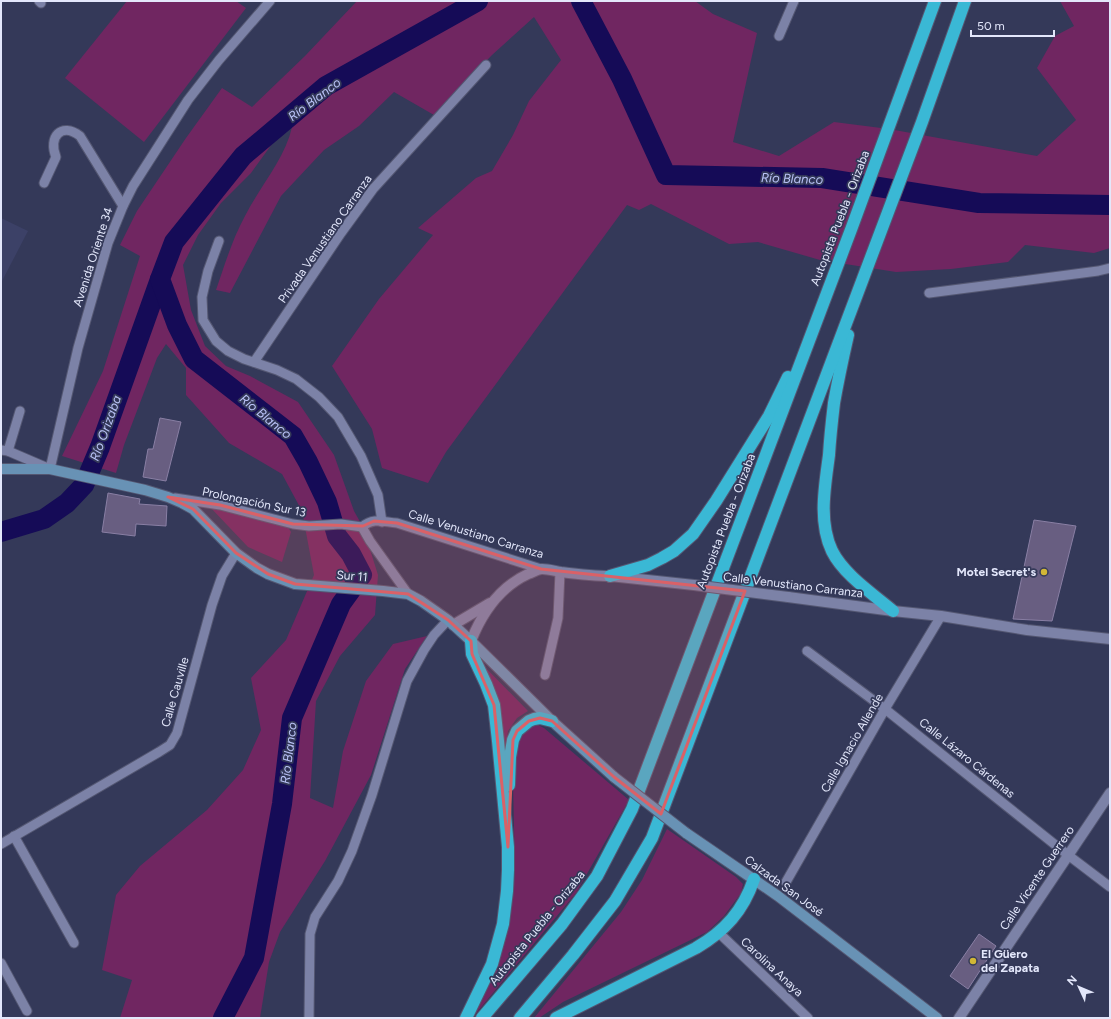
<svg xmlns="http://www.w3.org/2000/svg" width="1111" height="1019" viewBox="0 0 1111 1019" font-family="Figtree,sans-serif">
  <rect width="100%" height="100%" fill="#343959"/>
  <polygon fill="#3c4167" points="1,218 28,231 1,283"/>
  <g fill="#702661">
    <polygon points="127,1 236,1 246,8 144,142 65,78"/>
    <path d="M 357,1 L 695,1 L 713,14 L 757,33 L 733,142 L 779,156 L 834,122 L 889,129 L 1037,156 L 1076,120 L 1037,68 L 1055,36 L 1074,26 L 1060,1 L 1110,1 L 1110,248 L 1094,253 L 1025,245 L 1008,262 L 951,269 L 896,272 L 820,260 L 758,242 L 729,244 L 651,204 L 639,210 L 627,205 L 446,452 L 428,483 L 382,468 L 372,429 L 332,366 L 379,299 L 433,235 L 418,228 L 476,178 L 492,171 L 513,135 L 529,101 L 561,60 L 534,17 L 492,55 L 434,115 L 394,92 L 359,126 L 324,150 L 281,196 L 230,293 L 216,290 C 225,264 232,240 245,216 C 260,186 285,159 292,127 L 272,144 L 251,173 L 221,203 L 198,235 L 183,265 L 191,310 L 205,346 L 226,366 L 250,376 L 298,402 L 334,455 L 354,511 L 363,527 L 378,575 L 375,615 L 340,656 L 316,701 L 310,798 L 333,808 L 343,751 L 366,681 L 393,644 L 427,636 L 405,669 L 371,775 L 325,861 L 280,932 L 269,962 L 260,1018 L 120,1018 L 132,980 L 102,970 L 116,895 L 140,866 L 207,810 L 243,770 L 261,730 L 251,678 L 286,640 L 314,575 L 302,511 L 282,474 L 229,443 L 186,395 L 186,368 L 166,344 L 157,358 L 124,445 L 116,473 L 62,456 L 103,371 L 140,256 L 120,245 L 137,211 L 186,138 L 222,88 L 252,107 L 305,56 Z"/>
    <polygon points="210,507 286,524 291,532 282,562 248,547"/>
    <polygon points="480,662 528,711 517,718 508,731 505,749 498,700"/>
    <polygon points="536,724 544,728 629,800 576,893 473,1017 494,970 504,944 511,910 515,872 513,783 515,748 521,734 528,727"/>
    <polygon points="667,829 736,877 743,884 741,893 724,916 707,932 563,1002 539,1018 534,1018 621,912 642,880"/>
  </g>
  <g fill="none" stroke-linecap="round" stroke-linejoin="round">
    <g stroke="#150b57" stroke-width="20">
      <polyline points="581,1 622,79 666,175 822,178 979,203 1110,205"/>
      <polyline points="1,532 44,519 67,503 84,485 100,447 160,279"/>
      <polyline points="223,1018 254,958 282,804 292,718 341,604 362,575 351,554 337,536 327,502 308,462 293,436 194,359 177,325 160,279 174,242 243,156 326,86 478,1"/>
    </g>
  </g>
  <g fill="#685e81" stroke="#897fa4">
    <polygon points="160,418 181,422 166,481 143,477 148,449 153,449"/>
    <polygon points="108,493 140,499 139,504 167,506 166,526 136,524 135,536 102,532"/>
    <polygon points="1034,520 1076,526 1052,621 1013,619"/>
    <polygon points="979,934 996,946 968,989 950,976"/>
  </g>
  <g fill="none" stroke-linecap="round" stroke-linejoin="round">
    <g stroke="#545772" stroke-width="11">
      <g id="minor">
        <polyline points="39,1 41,3"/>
        <polyline points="779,36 794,1"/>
        <path d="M 44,183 L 56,157 C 48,137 61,122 80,136 L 123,206"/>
        <polyline points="219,241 208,271 202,297 203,320 216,341 228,351 244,359 277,370 296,379 319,397 338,417 361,456 378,495 382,522"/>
        <polyline points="929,293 1098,271 1110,268"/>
        <polyline points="254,362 341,233 373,189 486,65"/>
        <polyline points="1,450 8,451 50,469 78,348 108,243 123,206 133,186 188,100 219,60 270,1"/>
        <polyline points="8,451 20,411"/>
        <polyline points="175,498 220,505 293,524 309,526 341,524 362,527"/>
        <path d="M 362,527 C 374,517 383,522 397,523 L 541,569"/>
        <polyline points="362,527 370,541 408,594"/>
        <polyline points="807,651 885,709 1068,855 1110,887"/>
        <polyline points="545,675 558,618 560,572"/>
        <polyline points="14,836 74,943"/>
        <polyline points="1,844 159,752 170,745 177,733 212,605 222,576 236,553"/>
        <polyline points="786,882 885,709 941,616"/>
        <polyline points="719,933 808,1018"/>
        <polyline points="1,963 27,1011"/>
        <polyline points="309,1018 310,934 315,917 338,881 352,851 372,795 407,681 424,650 434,635 448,620"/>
      </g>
    </g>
    <g stroke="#545772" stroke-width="12">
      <g id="tertiary">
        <polyline points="788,597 893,611 941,616 1027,630 1110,639"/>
        <polyline points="453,625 490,603"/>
        <path d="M 471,641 C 482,613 500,587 528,574 C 532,573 538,569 542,569 C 548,569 555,571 561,572 C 577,574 594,576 610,576 L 694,585"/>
        <polyline points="959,1018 1110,793"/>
      </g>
    </g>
    <g stroke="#545772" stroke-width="12">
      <g id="secondary">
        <polyline points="1,469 50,469 145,490 168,497 182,503 193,509 236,553 257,568 268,574 295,584 383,591 408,594 421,601 448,620 471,641 552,721 614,777"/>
        <polyline points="686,833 778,896 937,1018"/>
      </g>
    </g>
    <g stroke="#545772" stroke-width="14">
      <g id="motorway">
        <path d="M 848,335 C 843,357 838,380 834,403 C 832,420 830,438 829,455 C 825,486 818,521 832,551 C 844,575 873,594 893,611"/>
        <polyline points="610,576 648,565 662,558 674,551 693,534 716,501 769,416 788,377"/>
        <polyline points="509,785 510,757 513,740 517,731 529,721 534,719 540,718 552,721"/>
        <polyline points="466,1018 492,964 503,924 507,891 508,870 508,847 498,741 494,705 486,684 472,654 471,641"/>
        <polyline points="482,1018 562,924 597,876 632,809 852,227 935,1"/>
        <polyline points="520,1018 573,955 615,901 652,838 922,122 965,1"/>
        <path d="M 556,1018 L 696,948 C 725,931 743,911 754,879"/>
      </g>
    </g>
    <use href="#minor" stroke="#7c82a7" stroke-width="9"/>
    <use href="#tertiary" stroke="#7c82a7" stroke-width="10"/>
    <use href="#secondary" stroke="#6892b5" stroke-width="10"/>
    <use href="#motorway" stroke="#3ab8d5" stroke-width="12"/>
    <g stroke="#545772" stroke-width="12" stroke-linecap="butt">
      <polyline id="tertiary-bridge" points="694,585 788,597"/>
    </g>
    <g stroke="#545772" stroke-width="12" stroke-linecap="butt">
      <polyline id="secondary-bridge" points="614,777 686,833"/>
    </g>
    <use href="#tertiary-bridge" stroke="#7c82a7" stroke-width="10"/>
    <use href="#secondary-bridge" stroke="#6892b5" stroke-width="10"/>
  </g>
  <path fill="#da6167" fill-opacity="0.2" stroke="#da6167" stroke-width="3" stroke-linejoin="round" d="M 168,497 L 220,505 L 293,524 L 363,526 L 374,521 L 397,523 L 541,569 L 745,591 L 661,814 L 614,777 L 552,721 L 540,718 L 529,721 L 517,731 L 513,740 L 508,847 L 494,705 L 472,654 L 471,641 L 448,620 L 408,594 L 295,584 L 268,574 L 236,553 L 193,509 Z"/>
  <g fill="#d2b736" stroke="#343959" stroke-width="1.5">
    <circle cx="1044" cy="572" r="4"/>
    <circle cx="973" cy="961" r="4"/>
  </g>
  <g text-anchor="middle" stroke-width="3.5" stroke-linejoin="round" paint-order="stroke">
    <g font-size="12" fill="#e3e7fb" stroke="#343959">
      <text transform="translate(840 218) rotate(-69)" y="4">Autopista Puebla - Orizaba</text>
      <text transform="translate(325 239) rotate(-55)" y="4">Privada Venustiano Carranza</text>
      <text transform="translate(93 257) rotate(-72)" y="4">Avenida Oriente 34</text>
      <text transform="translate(254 502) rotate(12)" y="4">Prolongación Sur 13</text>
      <text transform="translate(726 521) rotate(-69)" y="4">Autopista Puebla - Orizaba</text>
      <text transform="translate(476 534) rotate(17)" y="4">Calle Venustiano Carranza</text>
      <text transform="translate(352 576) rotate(5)" y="4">Sur 11</text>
      <text transform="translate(793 585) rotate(7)" y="4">Calle Venustiano Carranza</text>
      <text transform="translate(175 692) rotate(-74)" y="4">Calle Cauville</text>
      <text transform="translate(852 743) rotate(-60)" y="4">Calle Ignacio Allende</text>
      <text transform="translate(967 758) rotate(39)" y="4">Calle Lázaro Cárdenas</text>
      <text transform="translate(1037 878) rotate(-56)" y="4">Calle Vicente Guerrero</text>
      <text transform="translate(784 886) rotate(36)" y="4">Calzada San José</text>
      <text transform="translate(537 928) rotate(-51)" y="4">Autopista Puebla - Orizaba</text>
      <text transform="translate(772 967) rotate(43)" y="4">Carolina Anaya</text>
    </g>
    <g font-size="12" font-weight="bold" fill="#e3e7fb" stroke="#343959" text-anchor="end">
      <text x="1036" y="576">Motel Secret's</text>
      <text x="981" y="958" text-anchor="start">El Güero<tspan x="981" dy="14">del Zapata</tspan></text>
    </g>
    <g font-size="13" font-style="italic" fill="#bac3f8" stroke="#343959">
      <text transform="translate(314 99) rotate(-37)" y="5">Río Blanco</text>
      <text transform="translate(792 178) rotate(2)" y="5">Río Blanco</text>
      <text transform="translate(266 416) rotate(39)" y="5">Río Blanco</text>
      <text transform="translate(105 428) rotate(-70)" y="5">Río Orizaba</text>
      <text transform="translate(288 753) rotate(-83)" y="5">Río Blanco</text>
    </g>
  </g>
  <rect width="1111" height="1019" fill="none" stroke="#e3e7fb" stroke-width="4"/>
  <g transform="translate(1079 987) rotate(314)" stroke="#343959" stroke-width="3" paint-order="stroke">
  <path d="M0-3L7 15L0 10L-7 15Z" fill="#e3e7fb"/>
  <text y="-6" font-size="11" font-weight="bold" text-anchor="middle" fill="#e3e7fb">N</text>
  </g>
  <path d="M971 30v6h83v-6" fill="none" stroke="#e3e7fb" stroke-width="2"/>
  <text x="977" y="30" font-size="12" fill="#e3e7fb" stroke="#343959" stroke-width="3" paint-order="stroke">50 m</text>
</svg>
